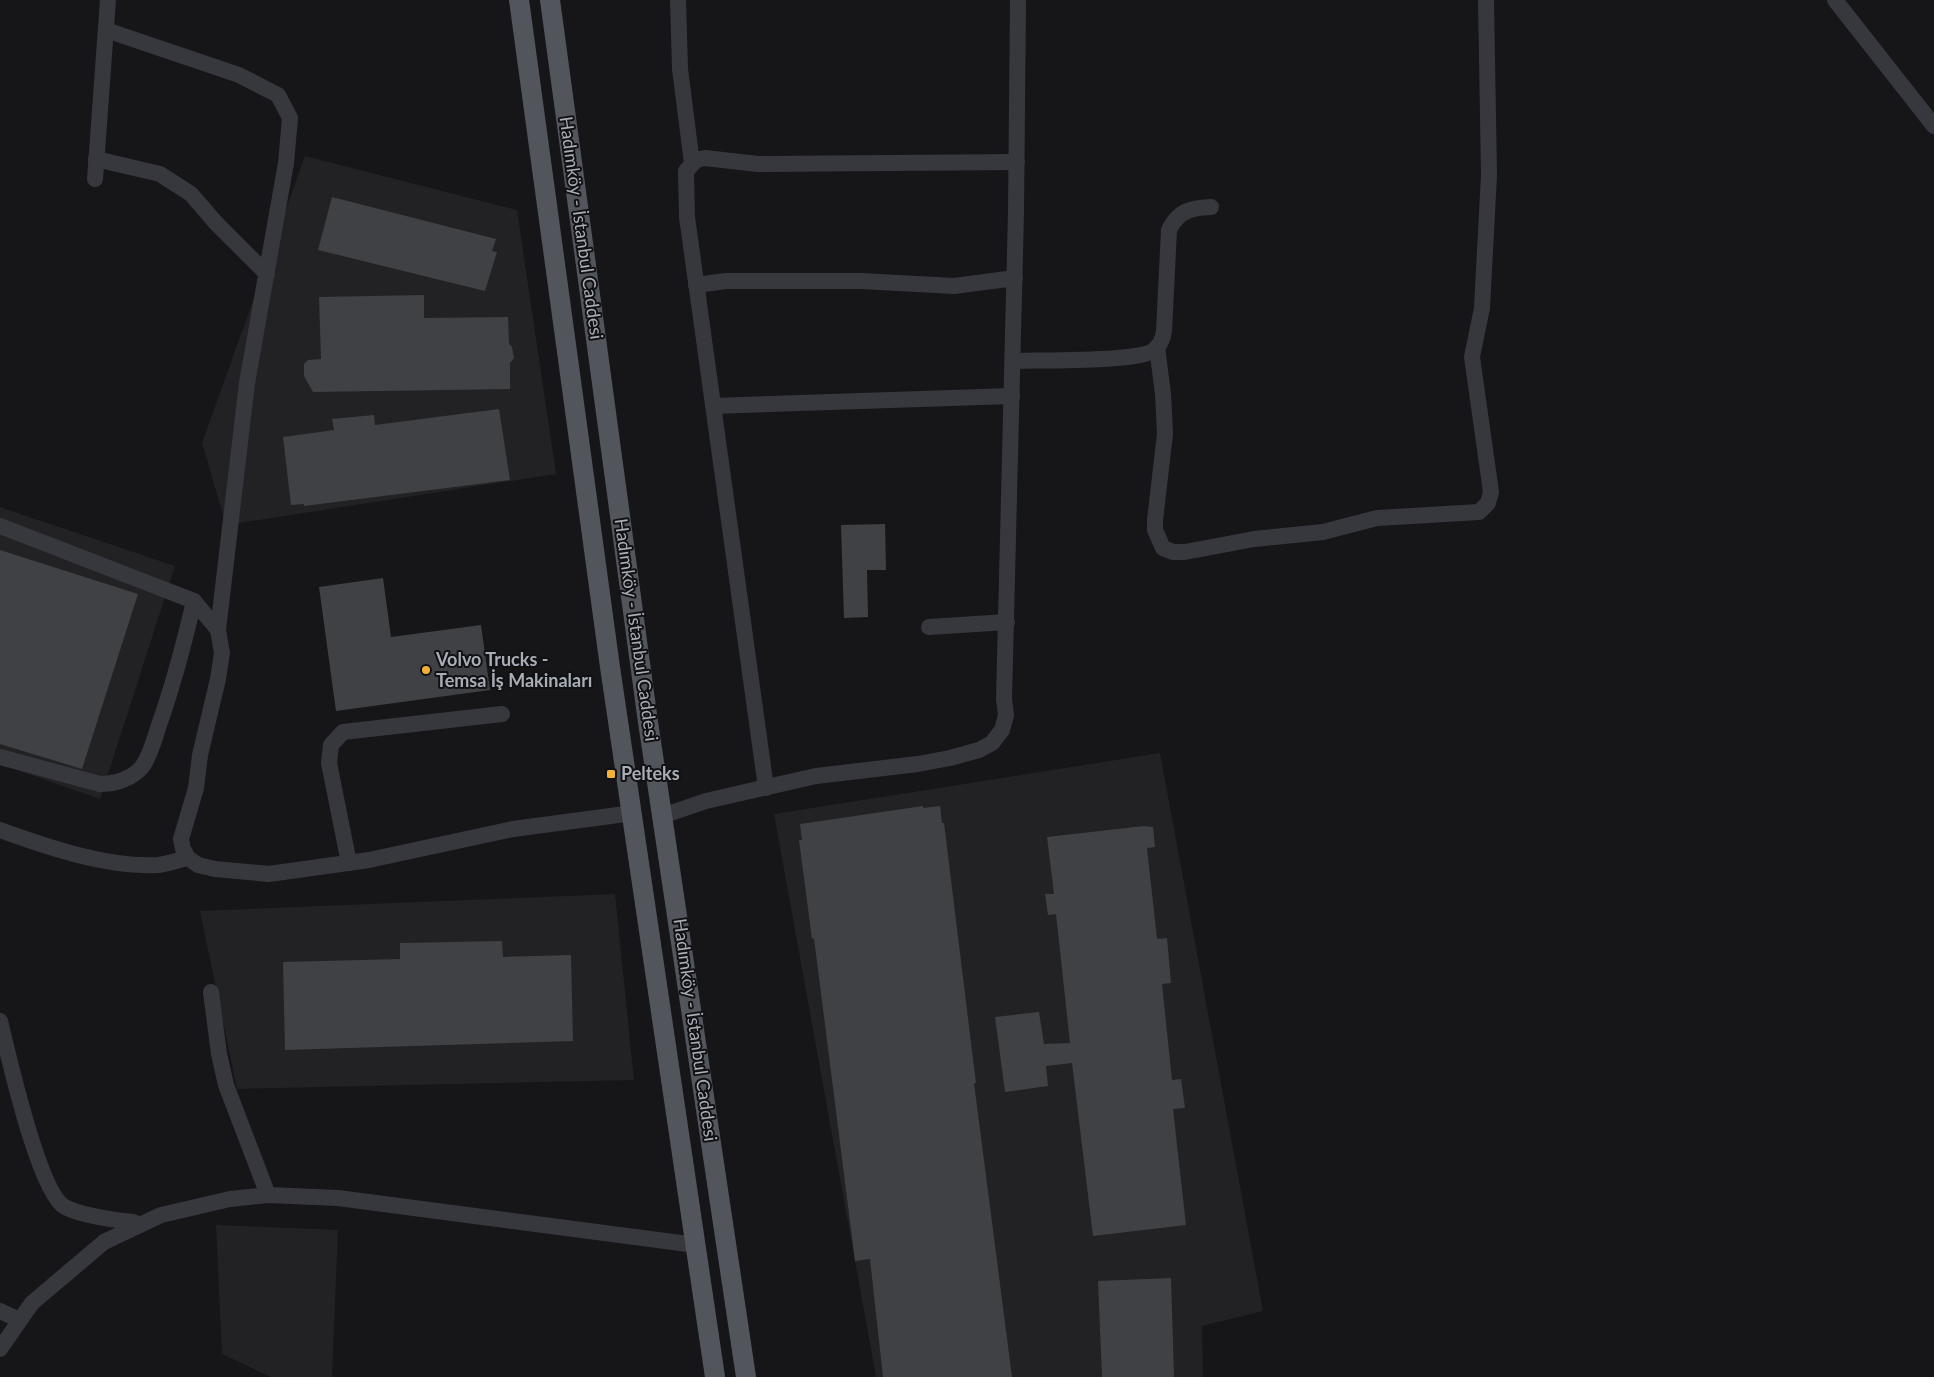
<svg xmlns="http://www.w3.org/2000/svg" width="1934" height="1377" viewBox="0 0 1934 1377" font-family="Lato,sans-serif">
  <rect width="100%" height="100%" fill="#161618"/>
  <g fill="#222225">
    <polygon points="305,156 517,210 556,474 226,525 202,443"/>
    <polygon points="0,507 175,566 100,799 0,764"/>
    <polygon points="1160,753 1263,1311 1202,1326 1203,1377 876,1377 774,814"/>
    <polygon points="615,894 634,1080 237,1089 200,911"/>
    <polygon points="216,1225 338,1230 332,1377 271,1377 222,1354"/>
  </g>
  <g fill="#404145">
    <polygon points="332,197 496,239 492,251 497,252 485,291 318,250"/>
    <polygon points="424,295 424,318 508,317 509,343 512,347 514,358 510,363 510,389 313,392 304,376 304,364 308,360 321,359 319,297"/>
    <polygon points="499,409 510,480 304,506 304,504 291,505 283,437 334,430 332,419 374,415 375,425"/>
    <polygon points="885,524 886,570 867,570 868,617 844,618 841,525"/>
    <polygon points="0,550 138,594 82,769 0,744"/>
    <polygon points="383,578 391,637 481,625 490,690 336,711 319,587"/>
    <polygon points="923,806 923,808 940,806 942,823 944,823 976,1083 974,1083 1012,1377 883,1377 870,1259 855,1261 814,938 812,939 799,840 802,840 800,824"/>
    <polygon points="1144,826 1153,827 1155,847 1147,848 1157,939 1167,938 1171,983 1162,984 1172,1080 1181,1079 1185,1108 1173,1109 1186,1225 1093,1236 1072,1063 1046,1066 1048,1086 1005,1092 995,1017 1039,1012 1044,1044 1070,1043 1056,914 1048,915 1045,894 1054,894 1047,837"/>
    <polygon points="502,941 503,957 571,955 573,1041 285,1050 283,962 400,959 400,943"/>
    <polygon points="1171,1278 1174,1377 1102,1377 1098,1281"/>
  </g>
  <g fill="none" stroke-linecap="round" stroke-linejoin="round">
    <g stroke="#37383d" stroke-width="16">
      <polyline points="678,0 680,69 692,163"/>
      <polyline points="1835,0 1934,126"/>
      <polyline points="106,30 239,75 278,95 290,118 286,163 247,383 218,630"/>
      <polyline points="96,159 160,174 191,194 216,223 267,274"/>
      <polyline points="95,179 108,0"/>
      <polyline points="696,285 726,281 861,281 954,286 1015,278"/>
      <polyline points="1157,347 1163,394 1165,434 1155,520 1155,530 1163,548 1173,552 1185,552 1254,539 1323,532 1377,518 1479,512 1488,503 1491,492 1472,357 1482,308 1489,175 1486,0"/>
      <path d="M 1013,361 C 1039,360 1135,362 1153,351 C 1160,346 1163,339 1164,331 L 1169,230 C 1178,211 1190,208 1211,207"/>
      <polyline points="713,406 1012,396"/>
      <polyline points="0,526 194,601 218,630 222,653 218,679 200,755 196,788 181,839 183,849 188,858 198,865 215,869 269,874 369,860 513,829 633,813"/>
      <polyline points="929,627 1007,622"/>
      <path d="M 0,757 L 100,784 C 115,784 132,779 142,767 C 150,756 154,741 158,728 C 173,686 184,644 194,601"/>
      <polyline points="766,788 687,217 686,171 696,160 705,158 758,164 1017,162"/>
      <polyline points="662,816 706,801 816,776 918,764 950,758 979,750 992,743 1002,730 1006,715 1004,699 1016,212 1018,0"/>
      <path d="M 0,830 C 47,847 108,868 158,865 C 168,864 178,860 188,858"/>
      <polyline points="349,863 329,763 331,745 343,732 502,714"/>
      <polyline points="211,992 219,1054 226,1085 268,1195"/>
      <path d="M 0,1021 C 8,1054 39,1193 65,1207 C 80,1215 115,1220 133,1222 L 140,1225"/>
      <polyline points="0,1311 19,1320"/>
      <polyline points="0,1349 32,1303 104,1242 161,1215 230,1199 268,1195 338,1198 696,1245"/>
    </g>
    <g stroke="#53555c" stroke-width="20">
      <polyline points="519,0 610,667 715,1377"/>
      <polyline points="550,0 648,722 746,1377"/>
    </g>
  </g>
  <g fill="#f2b134" stroke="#111113" stroke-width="2">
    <circle cx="426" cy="670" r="5"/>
    <rect x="606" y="769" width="10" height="10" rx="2.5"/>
  </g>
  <g text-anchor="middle" stroke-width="4" stroke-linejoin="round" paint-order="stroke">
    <g font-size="18" fill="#a8adb8" stroke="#111113">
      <text transform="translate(581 228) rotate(82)" y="6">Hadımköy - İstanbul Caddesi</text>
      <text transform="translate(636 630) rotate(82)" y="6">Hadımköy - İstanbul Caddesi</text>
      <text transform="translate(695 1030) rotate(82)" y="6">Hadımköy - İstanbul Caddesi</text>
    </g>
    <g font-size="18" font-weight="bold" fill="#a8adb8" stroke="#111113" text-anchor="start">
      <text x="436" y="666">Volvo Trucks -<tspan x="436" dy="21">Temsa İş Makinaları</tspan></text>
      <text x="621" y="780">Pelteks</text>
    </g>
  </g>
</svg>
